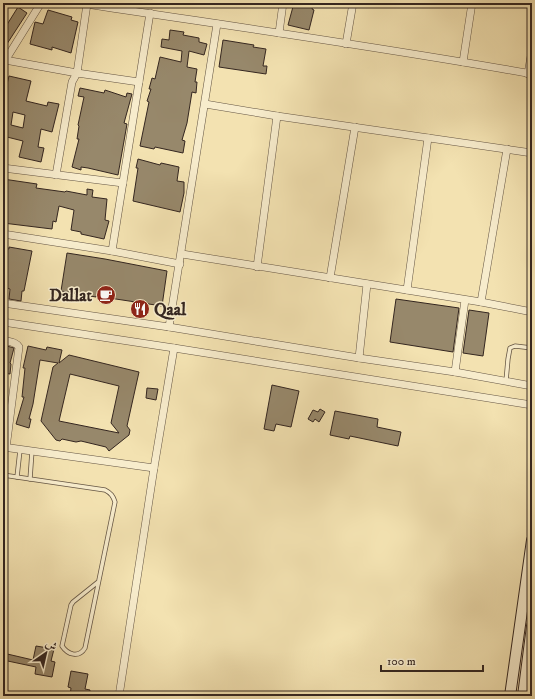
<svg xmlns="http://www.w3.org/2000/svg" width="535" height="699" viewBox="0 0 535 699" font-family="'IM FELL DW Pica',Amiri,serif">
  <rect width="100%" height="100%" fill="#f3e2b1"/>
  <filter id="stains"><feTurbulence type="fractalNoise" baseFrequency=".005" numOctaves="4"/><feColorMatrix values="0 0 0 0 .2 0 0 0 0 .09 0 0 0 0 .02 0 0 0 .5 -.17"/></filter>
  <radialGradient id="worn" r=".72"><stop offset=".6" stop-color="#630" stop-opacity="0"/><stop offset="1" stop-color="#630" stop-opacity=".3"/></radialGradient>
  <g fill="#97886b" stroke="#342620" fill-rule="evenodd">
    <polygon points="294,3 314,3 312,9 314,10 309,30 288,25"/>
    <polygon points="18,7 27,13 3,50 3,31"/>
    <polygon points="48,10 72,17 71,20 78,22 71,53 52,47 52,50 30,44 35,22 43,24"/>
    <polygon points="170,30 184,32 183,35 199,38 199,42 207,44 204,55 189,51 187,67 197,69 195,82 197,82 196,93 192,92 187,123 182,140 185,141 183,153 155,147 154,149 140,146 149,102 147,101 151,89 149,89 152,78 155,79 160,57 181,62 182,51 161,47 162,39 169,40"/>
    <polygon points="223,40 254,45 253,47 266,49 263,66 267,66 266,74 219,67"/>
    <path d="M 9,76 L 31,81 L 26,101 L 47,106 L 48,102 L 59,104 L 52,132 L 41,129 L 38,147 L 44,148 L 41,162 L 19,157 L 23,141 L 3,136 L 3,88 L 6,88 ZM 13,112 L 25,115 L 23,128 L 11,125 Z"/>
    <polygon points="80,88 104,93 105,90 126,97 127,93 132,94 124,123 127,124 118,175 88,168 81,167 81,170 72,167 79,139 77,139 79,126 78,125 84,97 78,96"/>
    <polygon points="138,159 160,165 161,163 179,167 177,181 184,182 184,193 180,212 133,201 138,168 136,168"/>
    <polygon points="3,179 37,184 36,188 65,192 66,191 87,195 87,189 93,190 92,197 107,199 105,220 109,221 104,239 81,234 81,232 71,230 74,210 59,206 56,222 53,221 52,229 3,223"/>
    <polygon points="9,247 32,251 24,291 22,291 21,301 9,299 10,289 3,287 3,252 4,248 9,249"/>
    <polygon points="67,253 105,259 167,271 162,306 96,296 96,297 61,291"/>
    <polygon points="396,299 459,308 453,352 390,342"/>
    <polygon points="469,310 489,313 483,356 463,353"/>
    <polygon points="3,345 14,348 10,363 11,364 10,374 3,373"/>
    <path d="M 28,346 L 46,350 L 47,347 L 62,350 L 59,363 L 69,355 L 139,372 L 127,426 L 130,430 L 129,435 L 109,451 L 106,447 L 81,441 L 76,442 L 62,439 L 60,441 L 56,440 L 41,421 L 53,367 L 58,363 L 40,360 L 33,404 L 29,419 L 31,419 L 29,428 L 16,424 L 24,397 L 22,397 L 25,368 L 23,368 ZM 70,374 L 119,386 L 111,423 L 119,433 L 59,421 Z"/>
    <polygon points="272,385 299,391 291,427 276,424 274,431 264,429"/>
    <polygon points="147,388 158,389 156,400 146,398"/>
    <polygon points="320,409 325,412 319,422 315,419 313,422 308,419 313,410 318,412"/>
    <polygon points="335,411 378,419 377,427 401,432 398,446 350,436 349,439 330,435"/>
    <polygon points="36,646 54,649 51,661 55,662 52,677 35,674 36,667 3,660 3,653 33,660"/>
    <polygon points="71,671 88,674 85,689 90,690 89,696 70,696 71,688 68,687"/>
  </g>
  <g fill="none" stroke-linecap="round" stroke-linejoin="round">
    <g stroke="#645544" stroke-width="5">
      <g id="lane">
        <polyline points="506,381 508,359 510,348 515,346 532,348"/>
        <path d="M 3,475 L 105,490 C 111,493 113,496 115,502 L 85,648 C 79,658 68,655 62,646 L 71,605 L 73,602 L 98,582"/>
        <polyline points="17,477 20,450"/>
        <polyline points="30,479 32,451"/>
      </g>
    </g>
    <g stroke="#645544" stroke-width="8">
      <g id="street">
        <path d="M 79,3 C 230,26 382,47 532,74"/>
        <polyline points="279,33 283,3"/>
        <polyline points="346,44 353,3"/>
        <polyline points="5,60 77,73 87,4"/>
        <polyline points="463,62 472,3"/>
        <polyline points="3,64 41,3"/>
        <polyline points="528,74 532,50"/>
        <polyline points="205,104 277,116 532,153"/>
        <polyline points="3,168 123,183"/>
        <polyline points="56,175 72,82 77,73 139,82"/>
        <polyline points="3,234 112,251 180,264"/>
        <polyline points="112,251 150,13"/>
        <polyline points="182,254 481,302 532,312"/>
        <polyline points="257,267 277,116"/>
        <polyline points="330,278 355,127"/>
        <polyline points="407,290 428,138"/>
        <polyline points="481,302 507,149"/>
        <polyline points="3,303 169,327 359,358 455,372 532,386"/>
        <polyline points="3,322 174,348 532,405"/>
        <polyline points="169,327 217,24"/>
        <path d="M 3,340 C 9,342 15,341 19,347 L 6,448"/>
        <polyline points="359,358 367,284"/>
        <polyline points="455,372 465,300"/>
        <polyline points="3,447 154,468"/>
        <polyline points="119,696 154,468 174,348"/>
      </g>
    </g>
    <g stroke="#342620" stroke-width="12">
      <g id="secondary">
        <polyline points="510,696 532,540"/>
        <polyline points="523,696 532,626"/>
      </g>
    </g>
    <use href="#lane" stroke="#f7eccc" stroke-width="3.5"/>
    <use href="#street" stroke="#f7eccc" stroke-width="7"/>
    <use href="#secondary" stroke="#f7eccc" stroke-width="10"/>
  </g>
  <defs>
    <g id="cafe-disc" transform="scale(1)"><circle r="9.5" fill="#8f2418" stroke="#f7eccc"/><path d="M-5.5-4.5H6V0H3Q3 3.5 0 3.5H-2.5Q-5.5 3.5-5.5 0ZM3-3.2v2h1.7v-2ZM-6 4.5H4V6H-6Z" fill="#fff"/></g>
    <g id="restaurant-disc" transform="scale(1)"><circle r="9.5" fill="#8f2418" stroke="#f7eccc"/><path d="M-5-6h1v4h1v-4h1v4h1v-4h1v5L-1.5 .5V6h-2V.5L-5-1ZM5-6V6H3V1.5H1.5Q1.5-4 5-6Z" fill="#fff"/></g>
  </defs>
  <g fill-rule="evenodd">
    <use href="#cafe-disc" x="106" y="295"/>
    <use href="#restaurant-disc" x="140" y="309"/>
  </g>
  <g text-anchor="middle" stroke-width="3" stroke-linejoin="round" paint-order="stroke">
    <g font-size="17" font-weight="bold" fill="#342620" stroke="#f7eccc" text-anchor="end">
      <text x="92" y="301">Dallat</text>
      <text x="154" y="315" text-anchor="start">Qaal</text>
    </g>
  </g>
  <rect width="535" height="699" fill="none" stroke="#f3e2b1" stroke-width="16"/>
  <rect x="4" y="4" width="527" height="691" fill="none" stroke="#342620" stroke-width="2"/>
  <rect x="8" y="8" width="519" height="683" fill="none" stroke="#342620"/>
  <g transform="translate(46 653) rotate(34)" stroke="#f7eccc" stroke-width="3" paint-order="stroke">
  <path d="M0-3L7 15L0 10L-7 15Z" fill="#342620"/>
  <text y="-6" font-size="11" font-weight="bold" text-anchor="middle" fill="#342620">ش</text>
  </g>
  <path d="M381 665v6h102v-6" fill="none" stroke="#342620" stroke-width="2"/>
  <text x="387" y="665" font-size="12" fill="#342620" stroke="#f7eccc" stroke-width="3" paint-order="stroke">100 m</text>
  <rect width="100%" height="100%" filter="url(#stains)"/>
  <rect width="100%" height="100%" fill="url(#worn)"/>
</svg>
